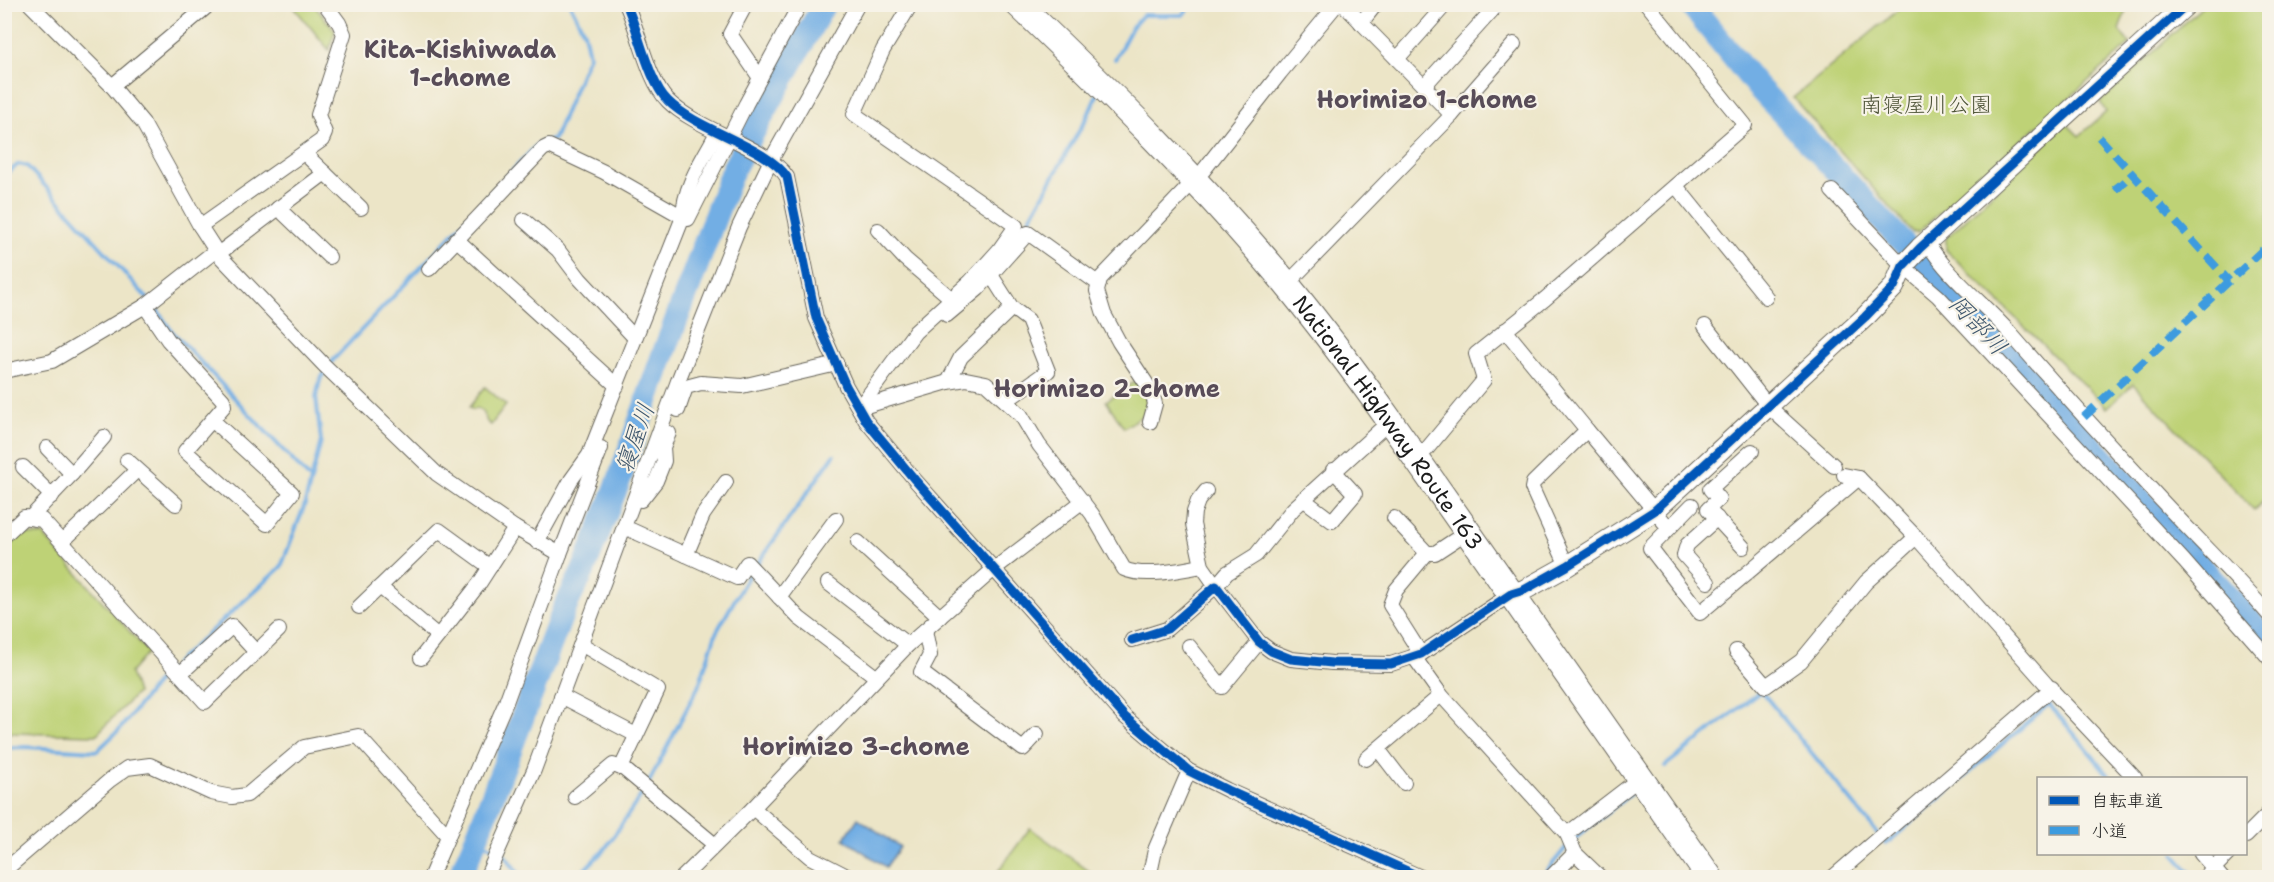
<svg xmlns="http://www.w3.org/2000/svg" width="2274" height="882" viewBox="0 0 2274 882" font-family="'Shantell Sans','Klee One',sans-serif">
  <rect width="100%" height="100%" fill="#f7f3e8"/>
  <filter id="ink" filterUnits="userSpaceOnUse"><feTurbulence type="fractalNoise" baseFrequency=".0167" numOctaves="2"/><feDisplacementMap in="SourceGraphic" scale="12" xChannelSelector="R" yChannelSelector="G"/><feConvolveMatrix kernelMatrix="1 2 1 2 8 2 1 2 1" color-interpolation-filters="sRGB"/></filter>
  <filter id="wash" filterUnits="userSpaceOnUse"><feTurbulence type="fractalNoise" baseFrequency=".008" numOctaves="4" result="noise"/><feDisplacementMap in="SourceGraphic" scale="24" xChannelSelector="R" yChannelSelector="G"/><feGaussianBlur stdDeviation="1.35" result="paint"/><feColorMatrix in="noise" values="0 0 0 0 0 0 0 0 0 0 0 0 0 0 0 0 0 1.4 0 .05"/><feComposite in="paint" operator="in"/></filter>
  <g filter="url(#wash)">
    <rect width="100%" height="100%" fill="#ece5c7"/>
    <g fill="#bed276" stroke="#6d7749" stroke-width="1.5">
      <polygon points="292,5 314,5 335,31 329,50"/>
      <polygon points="1904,5 2128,5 2119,30 2130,44 1917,233 1915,231 1913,233 1793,98"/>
      <polygon points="2204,5 2269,5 2270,495 2254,510 2133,384 2107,408 1946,250 1946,238 2066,123 2079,136 2106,112 2100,102"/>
      <polygon points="1136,381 1149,401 1149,411 1124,428 1106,401"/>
      <polygon points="485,387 506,405 491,425 487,422 483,411 477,408 473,410 469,407"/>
      <polygon points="22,534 43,535 148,652 130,673 137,693 96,735 10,733 5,725 5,551"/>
      <polygon points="1030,828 1097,877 994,877"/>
    </g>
    <polygon fill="#72aee4" stroke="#476580" stroke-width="1.5" points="858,818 900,847 886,867 844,839"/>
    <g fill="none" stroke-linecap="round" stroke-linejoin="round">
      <g stroke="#72aee4" stroke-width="4">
        <polyline points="1115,59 1132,27 1143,15 1183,15 1191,4"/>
        <polyline points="4,175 19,164 27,166 148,299"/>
        <polyline points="1019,233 1027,224 1088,115 1097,95"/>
        <polyline points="153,304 171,330 310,479"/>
        <polyline points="755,567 834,455"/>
        <polyline points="175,664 281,567 305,504 321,441 316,397 320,380 334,359 538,144 554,139 589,55 584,32 570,4"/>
        <polyline points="4,748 25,747 97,751 120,729 161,677 170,669"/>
        <polyline points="1665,766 1761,691 1878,834"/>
        <polyline points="648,784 699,685 716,633 750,573"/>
        <polyline points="476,839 495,849"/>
        <polyline points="1573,840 1630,794"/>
        <polyline points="1883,840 1886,844 2049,704 2111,778"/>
        <polyline points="502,852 522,878"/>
        <polyline points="2174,854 2195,878"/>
        <polyline points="576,878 605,849 644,791"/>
        <polyline points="1541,878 1568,845"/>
      </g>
      <g stroke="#72aee4" stroke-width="24">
        <polyline points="1690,4 1756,85 2058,409 2270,642"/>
        <polyline points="459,878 476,839 564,609 583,571 617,486 662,358 733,169 824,4"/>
      </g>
    </g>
  </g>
  <g filter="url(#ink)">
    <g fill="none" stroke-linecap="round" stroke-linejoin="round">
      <g stroke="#656258" stroke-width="16">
        <g id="street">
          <polyline points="30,4 112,86 143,123 200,226 218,254 324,365 437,474 515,528 560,554 506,702 430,878"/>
          <path d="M 626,4 C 639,31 648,81 668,101 C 697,130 768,147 787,177 L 816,318 L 846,386 L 866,421 L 915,480 L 1125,717 L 1189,771 L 1227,790 L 1423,878"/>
          <polyline points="746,4 730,34 760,78"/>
          <polyline points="1343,4 1452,115"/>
          <polyline points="1361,23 1376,4"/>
          <polyline points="1397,59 1446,4"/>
          <polyline points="112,86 210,4"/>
          <polyline points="1424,86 1496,6"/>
          <polyline points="304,153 361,208"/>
          <polyline points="1203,171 1280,73 1337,4"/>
          <polyline points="1676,186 1766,297"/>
          <polyline points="1832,191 1903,266 1938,296 2184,561 2270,659"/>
          <polyline points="278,208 329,257"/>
          <path d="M 683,217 C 683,188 703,158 717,133"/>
          <polyline points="524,220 558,250 580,279 635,338"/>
          <polyline points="200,226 322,140 325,133 318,115 344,34 339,23 325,4"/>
          <polyline points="878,230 905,259 952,299"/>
          <polyline points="456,239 617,386"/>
          <path d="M 1927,242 C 1948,277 1983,303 2010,333 C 2056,386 2103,438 2151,489 C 2190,532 2232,572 2270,616"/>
          <polyline points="218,254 325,173"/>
          <polyline points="429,269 543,149 549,146 604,172 683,217"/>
          <polyline points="991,275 1012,308 1028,320 1048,371 1006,401"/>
          <polyline points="1294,277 1452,115 1514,44"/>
          <polyline points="145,306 168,340 223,400 224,406 185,451 267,524 292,493 212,420"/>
          <polyline points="947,315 978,289 1028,233 1099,284"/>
          <polyline points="1705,326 1769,407 1834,466"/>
          <polyline points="1505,330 1587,430 1533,483 1532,488 1567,566"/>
          <polyline points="4,371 52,361 145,306 215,251"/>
          <polyline points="948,382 961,357 1012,308"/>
          <polyline points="859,408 915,332 970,282 999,250 1016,226 854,114 883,50 911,4"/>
          <path d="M 859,408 L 948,382 L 966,379 L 986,383 L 1021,415 L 1039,445 L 1092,514 L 1124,569 C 1143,578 1182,570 1202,566"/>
          <polyline points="678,410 686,387 701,383 742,386 837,364"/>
          <polyline points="1150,422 1155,404 1152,392 1119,342 1104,314 1097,291 1100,279 1194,181"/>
          <polyline points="1587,430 1669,528"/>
          <polyline points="47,448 72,474"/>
          <polyline points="1426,450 1484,380 1476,354 1545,299 1745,125 1647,4"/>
          <polyline points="127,460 176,504"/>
          <polyline points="23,467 52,496"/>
          <polyline points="1844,475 1859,478 1916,537 2046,684 2135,778"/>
          <polyline points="1206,491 1198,501 1194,512 1193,524 1202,566 1216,586 1227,573 1256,555 1293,509 1390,421"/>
          <polyline points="1303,499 1332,521 1355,494 1333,470"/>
          <polyline points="641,500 656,481 664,461 663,447 669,433"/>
          <polyline points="1692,505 1650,548 1700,613 1859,478"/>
          <polyline points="30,518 72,474 104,437"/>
          <polyline points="1394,518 1427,553 1396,590 1390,605 1421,654"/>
          <polyline points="631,530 737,578 747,563 799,618 876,677"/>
          <polyline points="4,536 24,517 42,520 205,702 279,630"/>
          <polyline points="62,542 137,470"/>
          <polyline points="537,542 571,480 589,455 683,217 688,219 746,104 800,4"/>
          <polyline points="858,542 940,617"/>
          <polyline points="1743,547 1708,509 1719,499 1710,489 1752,451"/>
          <polyline points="1427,553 1435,553 1467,532"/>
          <polyline points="560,554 601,448"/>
          <polyline points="686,555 703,515 726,482"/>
          <polyline points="1708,582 1684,555 1687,545 1717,518"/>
          <polyline points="828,583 908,645"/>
          <polyline points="380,587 438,636"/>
          <polyline points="779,597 836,519"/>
          <polyline points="359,607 439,530 490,567"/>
          <polyline points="925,630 930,655 921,672 1023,749 1037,734"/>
          <polyline points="1132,640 1167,629 1216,586 1259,642 1271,651 1291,659 1332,663 1391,664 1421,654 1511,594"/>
          <polyline points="581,644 658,690 621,768"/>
          <polyline points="1189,646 1222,687 1259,642"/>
          <polyline points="1736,651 1766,686 1801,661 1866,582 1916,537"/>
          <polyline points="1414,657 1441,695 1567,834 1575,853 1601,878"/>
          <polyline points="421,658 479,584 515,528"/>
          <polyline points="180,674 232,626 256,652"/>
          <polyline points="561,696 636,735"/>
          <polyline points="1378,749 1404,783"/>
          <polyline points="1366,759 1441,695"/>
          <polyline points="575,797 613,765 624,769 715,845"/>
          <polyline points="753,808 810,857 851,878"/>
          <polyline points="1567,834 1640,778"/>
          <polyline points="2246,836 2270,812"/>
          <polyline points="2201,854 2222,878"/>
          <polyline points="4,871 110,780 127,768 150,765 211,793 232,797 247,795 304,747 358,736 447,835"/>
          <polyline points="486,878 534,770 678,381 739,227 771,160 858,4"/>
          <polyline points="682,878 753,808 908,645 994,569 1083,501"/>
          <polyline points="1149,878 1155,850 1189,771"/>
          <polyline points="1550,878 1575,853"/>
          <polyline points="1832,878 2052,688"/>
          <polyline points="2204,878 2228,854"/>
        </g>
      </g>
      <g stroke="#656258" stroke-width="22">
        <polyline id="secondary" points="1511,594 1524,590 1567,566 1654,511 1865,317 1894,287 1903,266 1920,248 2187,4"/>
      </g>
      <g stroke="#656258" stroke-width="28">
        <g id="highway">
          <path id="s1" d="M 1018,4 C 1110,92 1201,182 1283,280 C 1320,325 1356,373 1390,421 L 1710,878"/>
        </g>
      </g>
      <use href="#street" stroke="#fff" stroke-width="14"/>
      <use href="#secondary" stroke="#fff" stroke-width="20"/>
      <use href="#highway" stroke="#fff" stroke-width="26"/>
      <g stroke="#3c9bdf" stroke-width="8" stroke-dasharray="15 8" stroke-linecap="butt">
        <polyline points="2099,137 2229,281"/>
        <polyline points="2115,184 2118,188 2133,174"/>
        <polyline points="2084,417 2270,243"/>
      </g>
      <g stroke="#f7f3e8" stroke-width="13">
        <g id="cycleway">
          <path d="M 626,4 C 639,31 648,81 668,101 C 697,130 768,147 787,177 L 816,318 L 846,386 L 866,421 L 915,480 L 1125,717 L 1189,771 L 1227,790 L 1423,878"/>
          <polyline points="1132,640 1167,629 1216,586 1259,642 1271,651 1291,659 1332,663 1391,664 1421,654 1511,594 1524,590 1567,566 1654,511 1865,317 1894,287 1903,266 1920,248 2187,4"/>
        </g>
      </g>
      <use href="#cycleway" stroke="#0057b8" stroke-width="9"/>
    </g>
  </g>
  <g text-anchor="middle" stroke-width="4.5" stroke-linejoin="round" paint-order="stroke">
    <g font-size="22" fill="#4d5337" stroke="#f7f3e8">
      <text x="1926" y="112">南寝屋川公園</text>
    </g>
    <g font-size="22" fill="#1c1c1c" stroke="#f7f3e8">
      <text dy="8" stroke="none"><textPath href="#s1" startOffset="560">National Highway Route 163</textPath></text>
    </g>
    <g font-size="24" font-weight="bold" fill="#584c58" stroke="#f7f3e8">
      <text x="460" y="58">Kita-Kishiwada<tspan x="460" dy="28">1-chome</tspan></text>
      <text x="1427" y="108">Horimizo 1-chome</text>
      <text x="1107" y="397">Horimizo 2-chome</text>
      <text x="856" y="755">Horimizo 3-chome</text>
    </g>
    <g font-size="24" font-style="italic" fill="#3e566c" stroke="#f7f3e8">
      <text transform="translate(1978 325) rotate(47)" y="8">岡部川</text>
      <text transform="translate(635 438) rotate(-70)" y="8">寝屋川</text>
    </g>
  </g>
  <rect width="2274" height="882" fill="none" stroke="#f7f3e8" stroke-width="24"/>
  <rect x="2037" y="777" width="210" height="78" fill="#f7f3e8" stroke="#9f9d96" stroke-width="1.5"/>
  <rect x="2049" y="796" width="30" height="9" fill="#0057b8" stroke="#9f9d96" stroke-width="1.5"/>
  <text x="2091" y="807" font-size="18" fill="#1c1c1c">自転車道</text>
  <rect x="2049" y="826" width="30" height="9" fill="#3c9bdf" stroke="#9f9d96" stroke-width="1.5"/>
  <text x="2091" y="837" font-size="18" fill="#1c1c1c">小道</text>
</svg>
